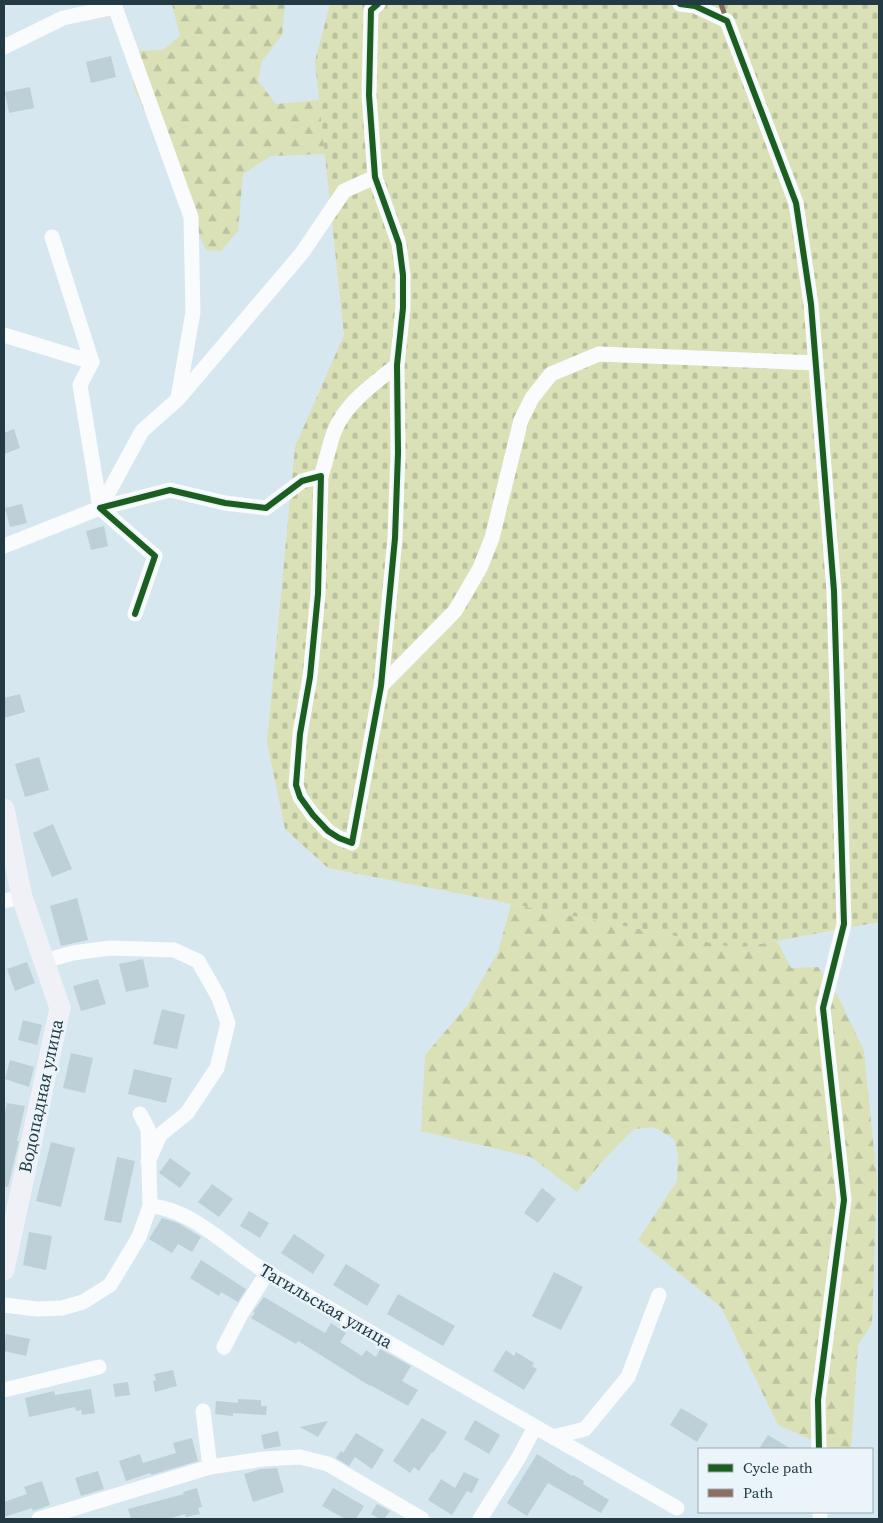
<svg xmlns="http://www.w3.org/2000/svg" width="883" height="1523" viewBox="0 0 883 1523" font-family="'Source Serif 4',serif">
  <defs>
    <pattern id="forest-firs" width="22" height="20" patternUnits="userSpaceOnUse" patternTransform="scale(1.25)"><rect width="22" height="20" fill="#dae1b7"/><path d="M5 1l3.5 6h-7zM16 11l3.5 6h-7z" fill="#bbc29f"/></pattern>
    <pattern id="cemetery-stones" width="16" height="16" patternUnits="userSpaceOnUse" patternTransform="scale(1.25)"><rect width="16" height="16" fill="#dae1b7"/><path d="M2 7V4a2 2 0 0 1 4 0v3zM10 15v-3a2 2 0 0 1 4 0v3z" fill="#bbc29f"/></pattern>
  </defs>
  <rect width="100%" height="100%" fill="#d6e7f0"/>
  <g fill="url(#forest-firs)">
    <polygon points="172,4 285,4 282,35 262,61 258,81 276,104 319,100 325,154 271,156 243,174 238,231 221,251 206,250 133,85 137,51 163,50 180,36"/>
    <polygon points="511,904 737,948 777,941 791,968 818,967 840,1000 864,1051 877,1180 872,1324 858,1345 851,1449 833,1449 778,1425 721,1307 638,1240 677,1181 678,1153 674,1139 654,1127 634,1129 606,1157 577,1192 531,1157 421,1131 425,1055 467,1006 498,952"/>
  </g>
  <polygon fill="url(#cemetery-stones)" points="330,4 879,4 879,922 737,948 328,868 285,829 267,742 295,447 344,335 315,61"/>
  <g fill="#bdcfd7">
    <polygon points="111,56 116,77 91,83 86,62"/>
    <polygon points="30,87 34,108 9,113 5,92"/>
    <polygon points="14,429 20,448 4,454 4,433"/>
    <polygon points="22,504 27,523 10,527 5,508"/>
    <polygon points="104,526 108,546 91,550 86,531"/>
    <polygon points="20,694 25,712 4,718 4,698"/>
    <polygon points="39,757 49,790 25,797 15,764"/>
    <polygon points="53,824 72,869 52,877 33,833"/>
    <polygon points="77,898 88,940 61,946 50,906"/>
    <polygon points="143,959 149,987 126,992 119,964"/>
    <polygon points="27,962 35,983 15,991 7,969"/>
    <polygon points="98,979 106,1004 81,1011 73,986"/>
    <polygon points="162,1009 185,1015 177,1049 153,1044"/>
    <polygon points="23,1020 42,1025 37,1045 18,1040"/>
    <polygon points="71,1053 93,1058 85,1093 63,1088"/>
    <polygon points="10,1060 34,1067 29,1087 5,1079"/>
    <polygon points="134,1069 172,1078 166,1103 128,1094"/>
    <polygon points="7,1103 25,1106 17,1141 19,1141 8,1187 4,1186 4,1117"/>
    <polygon points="51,1142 75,1148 61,1207 36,1201"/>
    <polygon points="117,1157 135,1161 121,1223 104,1220"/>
    <polygon points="170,1158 191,1173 180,1188 159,1173"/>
    <polygon points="212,1184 233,1199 219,1217 198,1202"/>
    <polygon points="542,1188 556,1199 538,1223 524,1213"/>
    <polygon points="249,1211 269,1223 260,1238 240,1226"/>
    <polygon points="162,1218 178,1223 201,1237 192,1252 178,1244 172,1253 149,1239"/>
    <polygon points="29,1232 52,1236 46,1270 23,1265"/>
    <polygon points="294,1234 325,1255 313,1274 281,1253"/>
    <polygon points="201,1260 246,1289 238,1302 221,1292 219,1296 190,1278"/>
    <polygon points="346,1264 380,1285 367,1306 333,1285"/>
    <polygon points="554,1272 583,1287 561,1330 532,1316"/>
    <polygon points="398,1294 455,1326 443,1346 387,1314"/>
    <polygon points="264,1297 325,1333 331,1323 346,1333 340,1342 362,1356 366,1350 376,1357 380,1349 411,1366 402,1381 418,1390 408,1406 370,1385 370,1386 298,1341 296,1344 251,1318 255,1313 253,1312"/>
    <polygon points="6,1334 30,1339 26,1356 4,1351"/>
    <polygon points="506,1350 514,1356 516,1352 534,1363 532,1366 537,1369 524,1390 493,1371"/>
    <polygon points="173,1370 177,1386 155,1392 153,1381 156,1380 154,1374"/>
    <polygon points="128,1382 130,1395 115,1397 113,1384"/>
    <polygon points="91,1389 95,1413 82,1415 81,1410 76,1411 75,1407 29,1417 25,1398 54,1391 55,1395"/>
    <polygon points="238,1399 261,1400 261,1406 267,1406 266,1415 233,1413 233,1416 215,1414 216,1401 238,1403"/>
    <polygon points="681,1408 708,1424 697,1442 670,1425"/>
    <polygon points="422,1418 447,1432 433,1453 432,1452 419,1471 414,1467 410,1473 393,1461"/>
    <polygon points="475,1420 500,1435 489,1454 464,1439"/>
    <polygon points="328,1421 318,1437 300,1427"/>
    <polygon points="278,1431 281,1446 264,1449 261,1435"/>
    <polygon points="356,1433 384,1450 372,1469 355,1457 349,1466 336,1458 341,1451 343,1453"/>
    <polygon points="768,1435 791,1449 759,1449"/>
    <polygon points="192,1438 198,1461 151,1475 150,1473 126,1481 119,1461 140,1454 143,1463 176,1453 173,1443"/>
    <polygon points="537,1454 572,1476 573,1475 584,1481 583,1484 609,1500 601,1513 548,1483 527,1516 507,1503"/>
    <polygon points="277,1468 284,1492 253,1502 244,1474 261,1469"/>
    <polygon points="98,1471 104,1489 81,1496 75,1478"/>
    <polygon points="464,1472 479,1479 472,1493 467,1491 452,1515 428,1500 441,1479 455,1488"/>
    <polygon points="42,1481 50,1505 33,1511 32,1508 4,1517 4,1502 27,1494 24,1487"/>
    <polygon points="197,1488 202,1507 198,1508 200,1514 186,1517 185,1514 168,1519 131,1519 128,1509 184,1494 183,1492"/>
    <polygon points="333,1488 364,1506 356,1519 345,1519 322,1506"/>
    <polygon points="377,1504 390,1511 384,1519 380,1519 371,1514"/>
  </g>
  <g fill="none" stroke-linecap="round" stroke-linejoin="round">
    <g stroke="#f9fbfd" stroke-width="15">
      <polyline points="680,4 695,6 727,21 796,203 811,304 834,591 844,924 823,1008 844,1200 818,1400 819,1449"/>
      <polyline points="4,47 63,18 115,7 191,217 193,312 178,398"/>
      <polyline points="52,237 92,362 80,385 100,508"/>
      <polyline points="4,335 92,362"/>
      <path d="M 321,476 C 326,462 329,446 334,432 C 346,402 373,385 397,365"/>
      <polyline points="4,546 100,508 142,431 178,399 302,253 344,191 375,177"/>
      <polyline points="135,614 155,556 100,508 170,490 225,503 266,508 302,481 321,476 318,594 310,677 300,734 296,785 300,797 313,815 328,831 339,838 352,843 381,686 395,538 398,453 397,365 403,308 403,275 399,244 375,177 369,95 371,10 378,4"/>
      <polyline points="381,686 455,611 480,568 492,538 521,420 532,398 551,374 599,354 816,363"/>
      <polyline points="4,901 22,897"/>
      <polyline points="44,961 73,953 110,948 174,950 198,961 218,996 228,1023 217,1068 187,1113 160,1135 148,1162"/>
      <polyline points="140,1114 148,1129 150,1206"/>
      <path d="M 4,1305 L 37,1309 L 62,1308 L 83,1302 L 110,1285 L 139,1237 L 150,1206 C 195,1209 232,1253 270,1274 C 405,1353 541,1430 677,1508"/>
      <polyline points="224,1347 241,1314 267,1273"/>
      <polyline points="4,1390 99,1367"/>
      <polyline points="203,1411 210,1467"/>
      <polyline points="553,1437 585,1429 628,1377 659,1295"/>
      <polyline points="820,1512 820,1519"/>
      <polyline points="39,1519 210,1467 263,1459 300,1457 328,1464 422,1519"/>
      <polyline points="480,1519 519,1457 535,1427"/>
    </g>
    <polyline stroke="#f0f1f7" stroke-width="21" points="4,809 22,897 60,1008 4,1270"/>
    <polyline stroke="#8d6e63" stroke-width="5" stroke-dasharray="10 5" stroke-linecap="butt" points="721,4 727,21"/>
    <g stroke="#eaf4f9" stroke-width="9">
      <g id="cycleway">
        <polyline points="680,4 695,6 727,21 796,203 811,304 834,591 844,924 823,1008 844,1200 818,1400 819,1449"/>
        <polyline points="135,614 155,556 100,508 170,490 225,503 266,508 302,481 321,476 318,594 310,677 300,734 296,785 300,797 313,815 328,831 339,838 352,843 381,686 395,538 398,453 397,365 403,308 403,275 399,244 375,177 369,95 371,10 378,4"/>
      </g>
    </g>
    <use href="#cycleway" stroke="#1b5e20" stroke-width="6"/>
  </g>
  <g text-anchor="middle" stroke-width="5" stroke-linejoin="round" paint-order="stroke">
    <g font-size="18" fill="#233943" stroke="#eaf4f9">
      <text transform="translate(41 1096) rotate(-78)" y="6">Водопадная улица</text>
      <text transform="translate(326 1306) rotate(30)" y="6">Тагильская улица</text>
    </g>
  </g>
  <rect width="883" height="1523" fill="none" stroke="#233943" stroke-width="10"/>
  <rect x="698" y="1448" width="175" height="65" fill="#eaf4f9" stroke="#9aa9b0"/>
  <rect x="708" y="1464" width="25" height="8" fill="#1b5e20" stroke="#9aa9b0"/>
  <text x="743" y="1473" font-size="15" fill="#233943">Cycle path</text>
  <rect x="708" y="1489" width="25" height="8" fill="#8d6e63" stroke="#9aa9b0"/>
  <text x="743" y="1498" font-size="15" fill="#233943">Path</text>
</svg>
